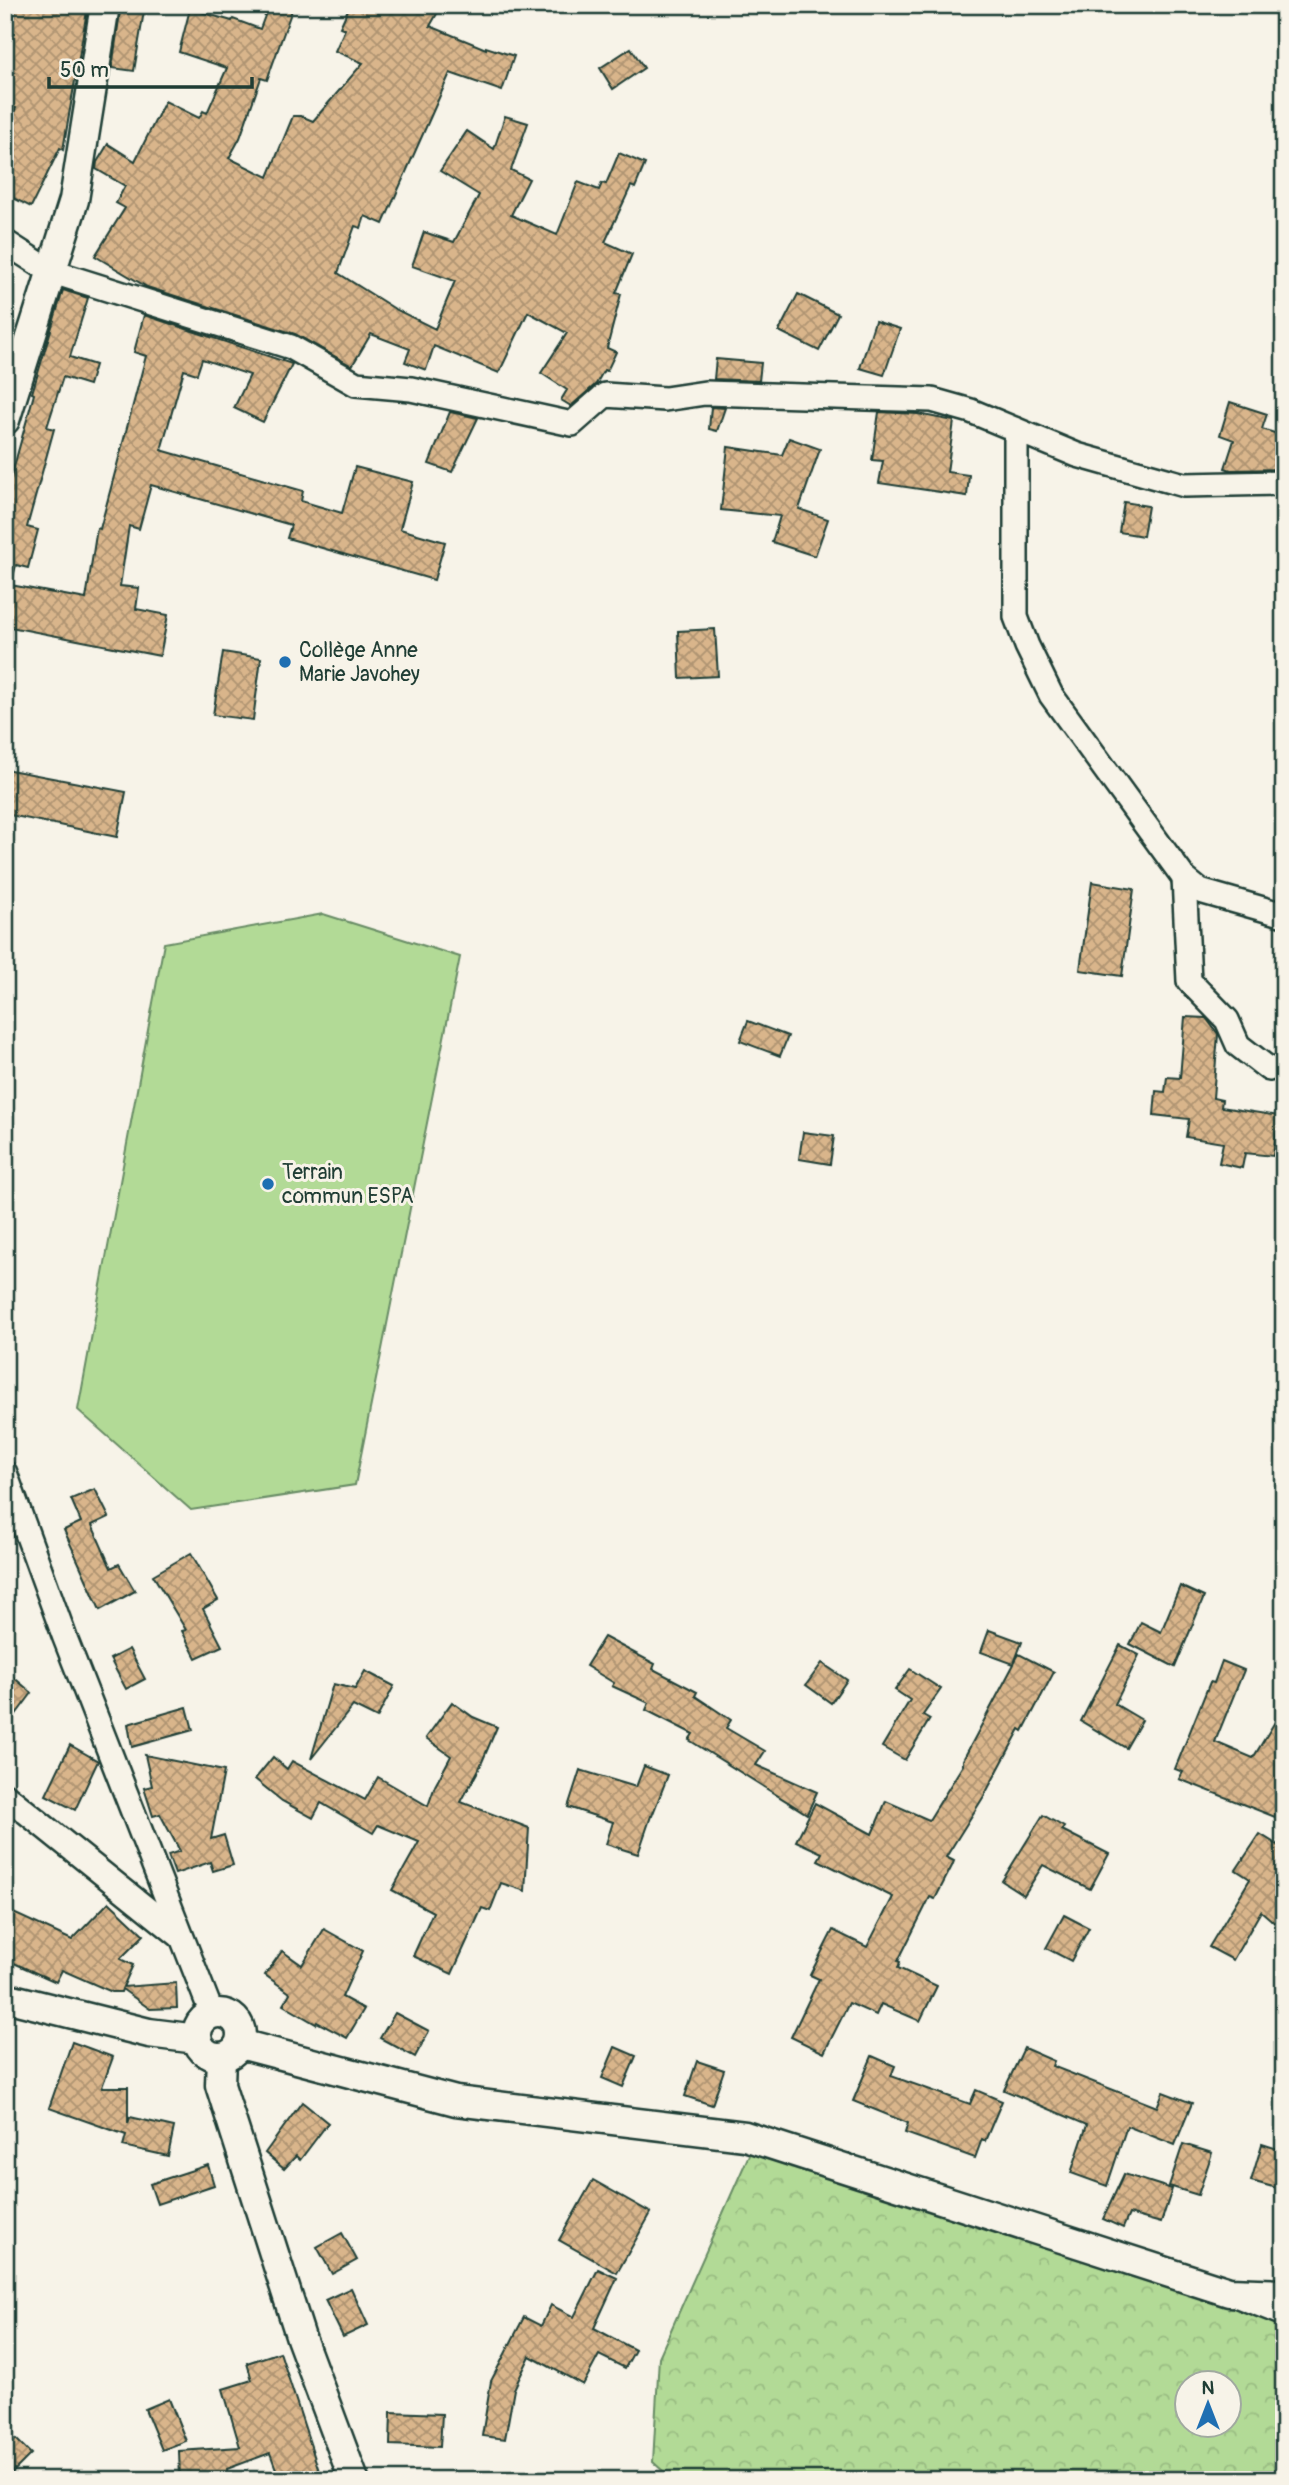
<svg xmlns="http://www.w3.org/2000/svg" width="1289" height="2485" viewBox="0 0 1289 2485" font-family="Pangolin,sans-serif">
  <defs>
    <pattern id="forest-crowns" width="20" height="18" patternUnits="userSpaceOnUse" patternTransform="scale(1.75)"><rect width="20" height="18" fill="#b2da96"/><path d="M2 6a3 3 0 1 1 6 0M12 15a3 3 0 1 1 6 0" fill="none" stroke="#99bc82"/></pattern>
    <pattern id="building-cross-hatch" width="8" height="8" patternUnits="userSpaceOnUse" patternTransform="scale(1.75)"><rect width="8" height="8" fill="#d9b58b"/><path d="M0 0l8 8M0 8l8-8" fill="none" stroke="#af9472"/></pattern>
  </defs>
  <rect width="100%" height="100%" fill="#f7f3e8"/>
  <filter id="ink" filterUnits="userSpaceOnUse"><feTurbulence type="fractalNoise" baseFrequency=".0143" numOctaves="2"/><feDisplacementMap in="SourceGraphic" scale="14" xChannelSelector="R" yChannelSelector="G"/><feConvolveMatrix kernelMatrix="1 2 1 2 8 2 1 2 1" color-interpolation-filters="sRGB"/></filter>
  <g filter="url(#ink)">
    <path fill="url(#forest-crowns)" stroke="#688c65" stroke-width="2" fill-rule="evenodd" d="M 752,2148 L 1249,2310 L 1284,2325 L 1284,2480 L 673,2480 L 653,2462 L 659,2357 ZM 1188,2384 L 1230,2384 L 1230,2426 L 1188,2426 Z"/>
    <polygon fill="#b2da96" stroke="#688c65" stroke-width="2" points="323,914 460,957 355,1485 191,1510 78,1410 164,943"/>
    <g fill="url(#building-cross-hatch)" stroke="#1f3d34" stroke-width="2">
      <polygon points="5,5 88,5 63,150 60,148 31,207 5,194 5,130 16,108 5,104"/>
      <polygon points="121,5 145,5 134,71 112,68"/>
      <polygon points="269,5 277,5 292,10 267,80 261,78 240,138 229,158 268,177 293,116 301,116 313,121 363,63 335,51 345,29 340,27 350,5 442,5 430,26 486,49 486,47 514,56 502,91 450,73 383,224 365,216 361,228 355,226 338,273 395,309 435,329 455,281 412,266 424,232 454,242 479,195 440,171 467,131 494,149 505,116 528,123 511,170 529,179 511,215 557,235 578,182 599,190 602,183 606,184 619,153 645,164 635,188 631,186 605,242 632,254 616,293 621,294 607,348 616,352 607,371 604,370 596,384 571,406 561,400 567,390 541,373 567,333 528,312 499,373 434,346 426,370 405,362 410,349 371,334 352,366 295,334 147,287 95,256 125,208 116,203 125,186 96,169 97,162 108,144 135,161 165,101 199,118 203,111 207,113 227,68 179,52 190,9 232,21 233,19 260,29"/>
      <polygon points="631,48 644,68 613,89 600,68"/>
      <polygon points="63,290 88,298 70,357 95,365 89,385 63,377 47,427 54,429 27,527 38,530 28,568 16,565 12,581 5,580 5,499 34,394 32,393"/>
      <polygon points="798,294 838,314 819,351 779,331"/>
      <polygon points="144,315 292,364 263,422 234,408 250,375 202,359 197,374 184,370 161,450 303,491 301,501 342,513 355,467 413,482 400,529 445,542 434,580 287,538 291,525 151,485 139,529 129,526 120,586 139,588 136,609 168,615 160,656 5,626 5,584 86,599 97,528 100,529 146,356 134,352"/>
      <polygon points="875,321 900,329 884,375 860,368"/>
      <polygon points="716,359 761,363 759,381 714,379"/>
      <polygon points="1230,402 1267,414 1262,429 1284,436 1284,456 1280,469 1231,470 1225,468 1234,440 1220,435"/>
      <polygon points="711,407 725,408 717,431 709,429"/>
      <polygon points="450,412 478,418 452,472 429,464"/>
      <polygon points="879,412 918,414 954,421 947,472 969,475 967,496 879,483 883,461 872,460"/>
      <polygon points="789,438 820,449 799,509 828,519 815,556 772,542 780,516 721,510 728,447 782,455"/>
      <polygon points="1124,502 1148,506 1143,536 1119,532"/>
      <polygon points="715,629 718,676 680,678 678,631"/>
      <polygon points="223,652 261,658 253,720 213,715"/>
      <polygon points="5,769 126,792 117,837 5,814"/>
      <polygon points="1092,882 1134,889 1122,976 1080,970"/>
      <polygon points="1185,1017 1206,1018 1218,1034 1213,1098 1222,1100 1221,1107 1279,1116 1273,1156 1245,1153 1242,1168 1219,1163 1223,1143 1186,1137 1189,1119 1154,1115 1156,1091 1165,1092 1167,1077 1180,1078"/>
      <polygon points="748,1021 788,1036 780,1056 740,1041"/>
      <polygon points="803,1132 834,1136 830,1164 799,1159"/>
      <polygon points="95,1489 109,1517 92,1525 111,1568 119,1564 135,1591 100,1610 64,1530 81,1522 71,1499"/>
      <polygon points="191,1553 218,1600 203,1609 222,1646 196,1658 182,1631 186,1630 153,1575"/>
      <polygon points="1180,1586 1204,1597 1175,1667 1130,1644 1141,1622 1161,1632"/>
      <polygon points="989,1630 1022,1642 1014,1663 1019,1654 1054,1672 1023,1731 1020,1729 984,1796 946,1857 954,1861 952,1866 935,1899 930,1897 898,1961 900,1962 898,1968 937,1986 920,2021 881,2004 876,2015 849,2003 824,2053 791,2037 819,1979 810,1975 833,1930 867,1947 893,1897 818,1860 822,1853 796,1841 815,1803 872,1834 886,1801 929,1820 963,1765 963,1760 1014,1664 981,1652"/>
      <polygon points="604,1637 655,1664 653,1669 697,1692 695,1696 731,1720 726,1728 765,1751 756,1765 817,1792 807,1814 689,1740 693,1734 646,1710 649,1703 612,1686 614,1683 586,1666"/>
      <polygon points="1120,1645 1139,1655 1115,1704 1142,1720 1126,1748 1081,1721"/>
      <polygon points="129,1649 145,1679 126,1689 110,1659"/>
      <polygon points="1222,1661 1244,1670 1215,1742 1253,1758 1284,1707 1284,1796 1275,1817 1179,1779 1183,1772 1175,1769 1210,1682 1214,1683"/>
      <polygon points="822,1663 847,1680 831,1703 806,1685"/>
      <polygon points="910,1669 941,1689 923,1715 930,1719 905,1760 882,1747 910,1700 895,1690"/>
      <polygon points="5,1670 32,1693 5,1729"/>
      <polygon points="365,1671 394,1686 377,1718 353,1706 311,1759 333,1684 355,1689"/>
      <polygon points="452,1702 473,1717 497,1727 479,1769 461,1802 529,1828 525,1891 501,1883 490,1911 482,1908 452,1974 413,1956 433,1912 392,1890 419,1842 378,1825 373,1833 321,1803 313,1818 282,1801 255,1779 273,1757 287,1769 292,1761 365,1800 378,1777 428,1806 435,1786 451,1756 426,1738"/>
      <polygon points="187,1707 193,1730 132,1747 128,1724"/>
      <polygon points="70,1745 98,1761 75,1810 46,1795"/>
      <polygon points="145,1755 224,1771 211,1839 224,1835 233,1865 213,1871 210,1862 175,1874 168,1855 180,1851 160,1814 153,1816 144,1788 152,1786"/>
      <polygon points="644,1766 668,1775 652,1816 651,1816 638,1854 606,1844 613,1822 568,1807 580,1770 636,1787"/>
      <polygon points="1043,1815 1064,1827 1062,1830 1109,1854 1090,1889 1043,1865 1024,1895 1002,1881"/>
      <polygon points="1260,1834 1284,1849 1284,1931 1261,1911 1233,1960 1209,1947 1250,1879 1236,1870"/>
      <polygon points="109,1902 144,1935 120,1959 133,1965 123,1987 176,1983 177,2008 150,2009 122,1989 121,1992 112,1992 62,1970 56,1982 5,1959 5,1909 72,1940"/>
      <polygon points="1064,1915 1089,1928 1071,1961 1046,1948"/>
      <polygon points="324,1929 363,1951 342,1997 364,2009 347,2038 317,2022 316,2024 283,2005 290,1993 265,1975 282,1951 302,1965"/>
      <polygon points="395,2013 429,2031 415,2057 380,2038"/>
      <polygon points="72,2042 113,2057 102,2087 128,2087 128,2124 130,2117 174,2127 168,2156 123,2146 126,2135 49,2108"/>
      <polygon points="615,2047 636,2056 623,2087 602,2078"/>
      <polygon points="1024,2048 1054,2061 1052,2066 1157,2107 1163,2092 1192,2103 1175,2145 1127,2126 1107,2186 1071,2173 1087,2125 1004,2090"/>
      <polygon points="872,2056 895,2066 891,2076 970,2104 976,2090 1002,2101 985,2141 982,2139 975,2158 905,2133 908,2123 853,2101"/>
      <polygon points="697,2061 724,2070 712,2105 685,2096"/>
      <polygon points="302,2102 328,2123 300,2160 296,2156 284,2169 265,2153"/>
      <polygon points="1183,2144 1212,2153 1198,2195 1169,2186"/>
      <polygon points="1262,2144 1284,2151 1284,2190 1251,2181"/>
      <polygon points="208,2165 214,2185 157,2204 150,2184"/>
      <polygon points="1124,2174 1172,2189 1161,2223 1129,2214 1123,2228 1103,2219"/>
      <polygon points="593,2180 651,2213 617,2273 559,2240"/>
      <polygon points="342,2233 357,2260 332,2274 317,2247"/>
      <polygon points="598,2269 617,2278 594,2328 635,2350 625,2368 599,2355 583,2385 530,2356 514,2389 505,2439 482,2436 491,2381 524,2317 541,2326 551,2305 574,2317"/>
      <polygon points="351,2288 368,2325 343,2337 325,2300"/>
      <polygon points="280,2352 322,2480 280,2480 270,2453 227,2469 228,2480 180,2479 179,2451 240,2447 223,2389 252,2380 247,2363"/>
      <polygon points="169,2399 186,2441 162,2450 145,2409"/>
      <polygon points="391,2412 442,2414 440,2447 390,2445"/>
      <polygon points="16,2439 31,2454 5,2480 5,2450"/>
    </g>
    <g fill="none" stroke-linecap="round" stroke-linejoin="round">
      <g stroke="#1f3d34" stroke-width="28">
        <g id="minor">
          <polyline points="5,242 50,271 291,347 356,384 411,389 572,424 605,395 665,399 705,393 932,400 971,411 1077,455 1184,485 1284,483"/>
          <polyline points="1016,430 1016,617 1027,646 1051,695 1184,878 1200,891 1284,915"/>
          <polyline points="1184,878 1189,981 1227,1020 1238,1045 1269,1069"/>
          <polyline points="5,1473 65,1638 212,2014"/>
          <polyline points="5,1795 179,1935"/>
          <polyline points="1238,2296 1284,2314"/>
        </g>
      </g>
      <g stroke="#1f3d34" stroke-width="33">
        <g id="tertiary">
          <polyline points="5,420 74,200 105,5"/>
          <polyline points="5,1997 149,2033 197,2039"/>
          <circle cx="219" cy="2035" r="22"/>
          <polyline points="240,2044 456,2101 745,2136 1229,2292 1284,2294"/>
          <polyline points="221,2057 220,2085 301,2338 354,2480"/>
        </g>
      </g>
      <use href="#minor" stroke="#f7f3e8" stroke-width="23"/>
      <use href="#tertiary" stroke="#f7f3e8" stroke-width="28"/>
    </g>
  </g>
  <g fill="#1f6fb2" stroke="#f7f3e8" stroke-width="2.5">
    <circle cx="285" cy="662" r="7"/>
    <circle cx="268" cy="1184" r="7"/>
  </g>
  <g text-anchor="middle" stroke-width="6" stroke-linejoin="round" paint-order="stroke">
    <g font-size="21" fill="#1f3d34" stroke="#f7f3e8" text-anchor="start">
      <text x="299" y="657">Collège Anne<tspan x="299" dy="24">Marie Javohey</tspan></text>
      <text x="282" y="1179">Terrain<tspan x="282" dy="24">commun ESPA</tspan></text>
    </g>
  </g>
  <rect width="1289" height="2485" fill="none" stroke="#f7f3e8" stroke-width="28"/>
  <rect x="14" y="14" width="1261" height="2457" fill="none" stroke="#1f3d34" stroke-width="2.5" filter="url(#ink)"/>
  <g transform="translate(1208 2404)"><circle r="33" fill="#f7f3e8" stroke="#a1aaa0" stroke-width="2"/>
  <path d="M0-5L12 26L0 18L-12 26Z" fill="#1f6fb2"/>
  <text y="-10" font-size="19" font-weight="bold" text-anchor="middle" fill="#1f3d34">N</text>
  </g>
  <path d="M49 77v10h203v-10" fill="none" stroke="#1f3d34" stroke-width="3.5"/>
  <text x="60" y="77" font-size="21" fill="#1f3d34" stroke="#f7f3e8" stroke-width="5" paint-order="stroke">50 m</text>
</svg>
